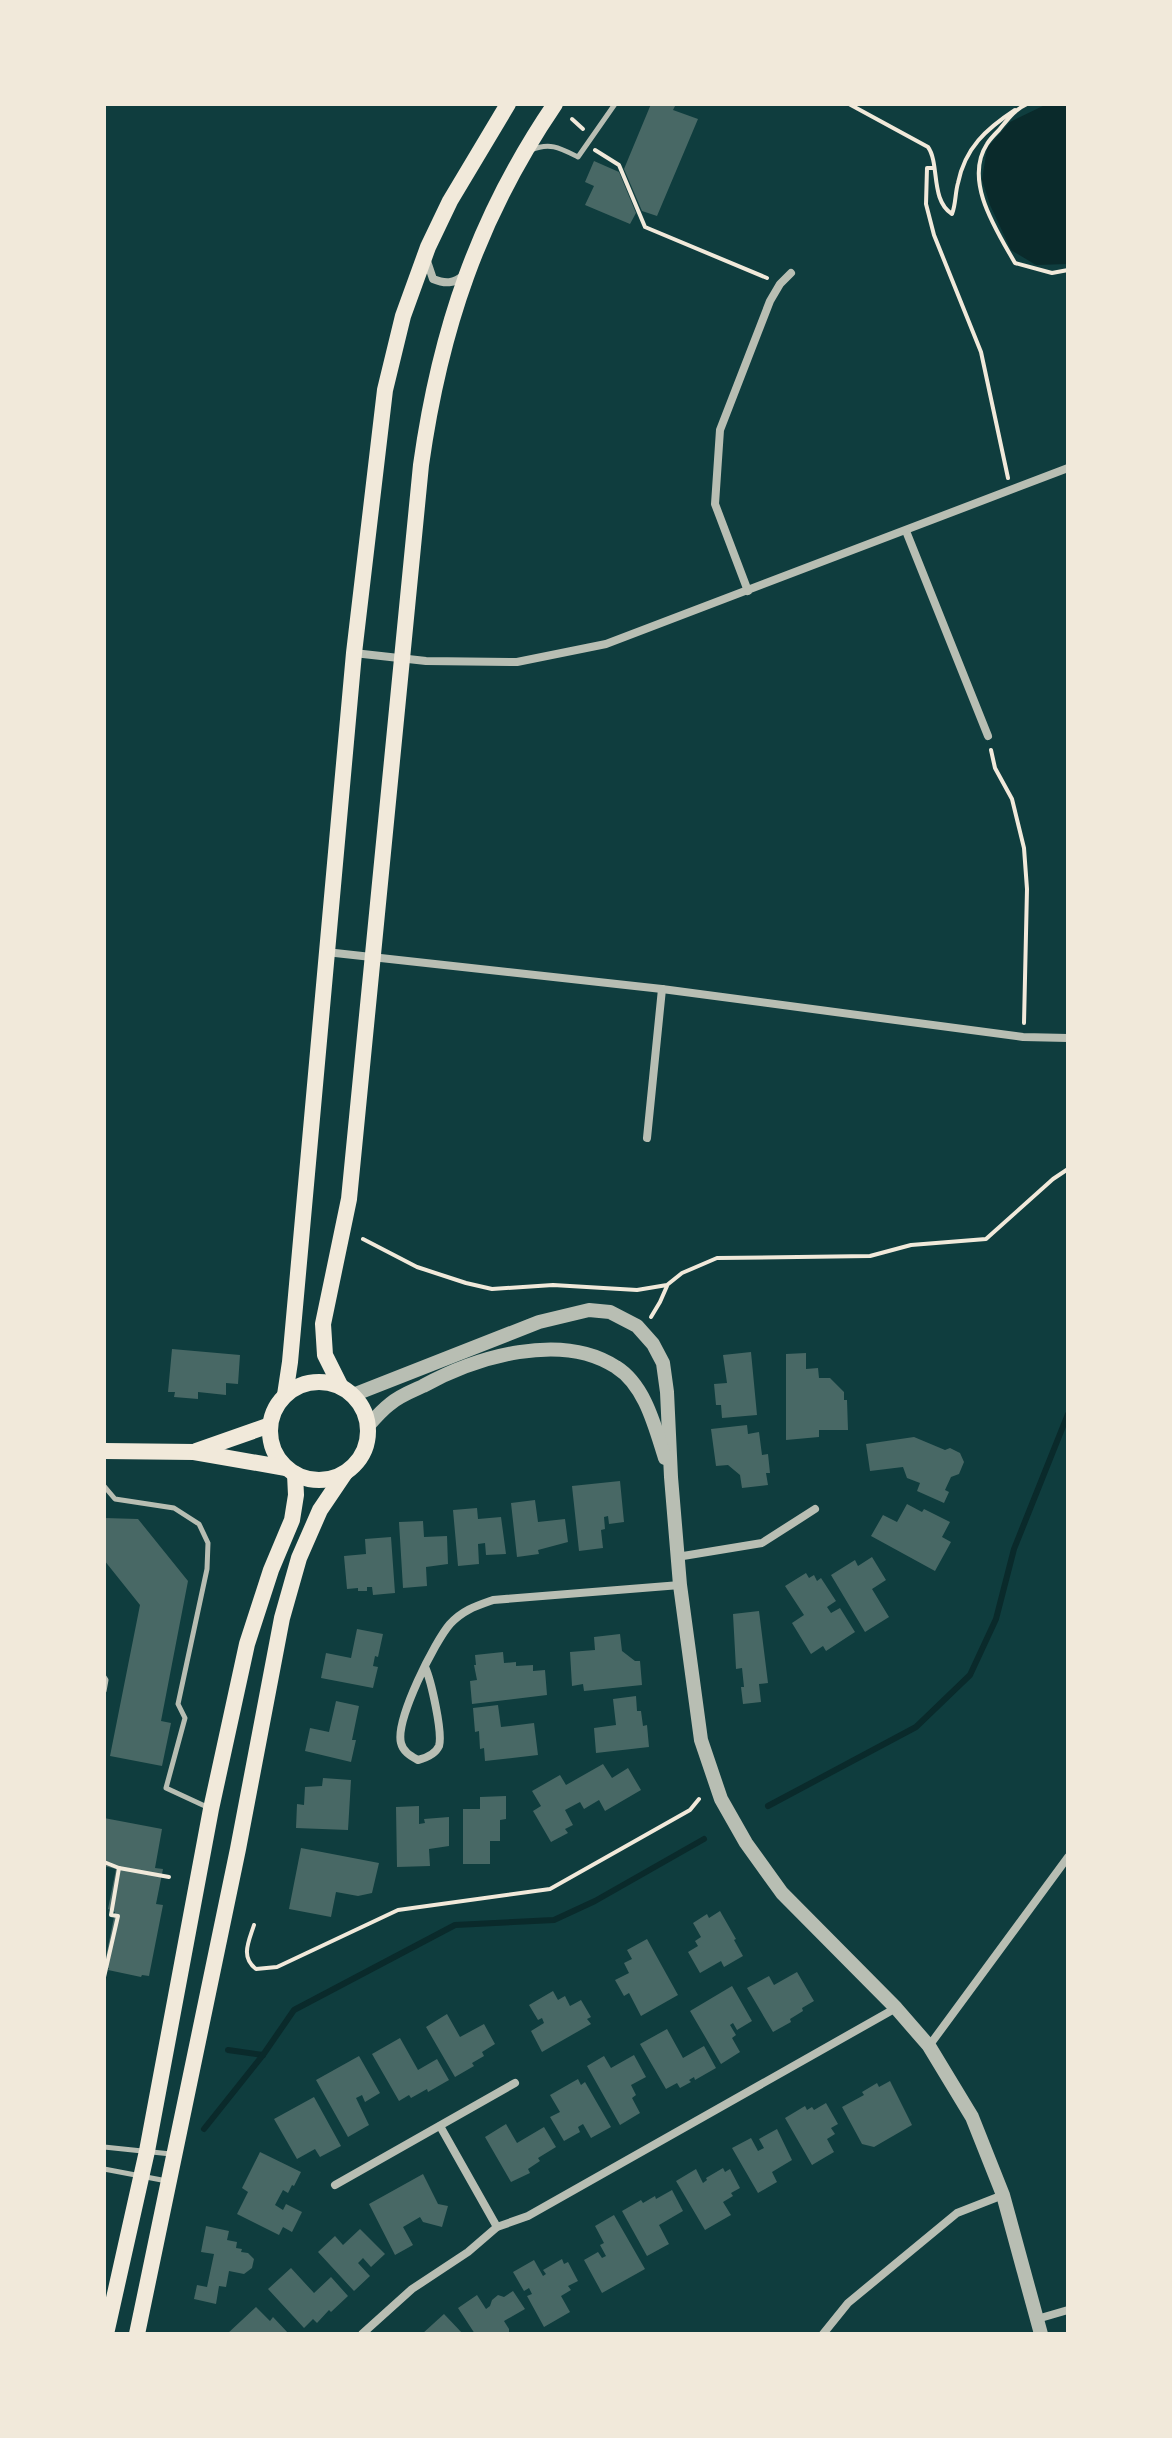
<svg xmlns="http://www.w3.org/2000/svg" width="1172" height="2438" viewBox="0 0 1172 2438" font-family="Roboto,sans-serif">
  <rect width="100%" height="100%" fill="#0f3d3e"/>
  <polygon fill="#0a2a2b" points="1047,104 1068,104 1068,264 1036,265 1011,250 990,205 982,180 987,148 1010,122"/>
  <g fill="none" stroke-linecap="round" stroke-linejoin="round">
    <g stroke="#0a2a2b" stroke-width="6">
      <polyline points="768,1806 916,1727 970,1675 996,1619 1014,1549 1068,1414"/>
      <polyline points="228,2050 263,2055"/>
      <polyline points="204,2129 263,2055 294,2010 455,1925 554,1920 595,1901 704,1839"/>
    </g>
  </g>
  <g fill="#486865">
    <polygon points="651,104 676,104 673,110 698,119 657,216 642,211 624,169"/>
    <polygon points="594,161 619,172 636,213 630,224 585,205 594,186 585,182"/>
    <polygon points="172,1349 240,1355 238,1384 226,1383 226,1395 198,1392 198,1399 174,1397 175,1392 168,1392"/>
    <polygon points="751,1352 757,1415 722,1418 721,1405 716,1405 714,1384 727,1383 723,1355"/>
    <polygon points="806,1353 806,1369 818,1368 819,1378 830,1378 844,1392 844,1400 847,1400 848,1430 819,1430 819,1437 786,1440 786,1354"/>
    <polygon points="747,1425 748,1434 759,1432 762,1455 768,1454 770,1473 766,1473 768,1485 742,1488 740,1475 728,1465 716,1466 711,1429"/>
    <polygon points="914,1437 945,1450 950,1448 960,1453 964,1462 959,1474 951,1477 945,1490 949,1492 944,1503 917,1491 920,1483 907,1478 903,1467 870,1471 866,1444"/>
    <polygon points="620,1481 624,1522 609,1524 608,1516 604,1517 605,1529 601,1530 603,1548 579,1551 572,1486"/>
    <polygon points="535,1500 538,1522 565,1519 568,1542 538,1550 539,1554 517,1557 511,1503"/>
    <polygon points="907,1504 922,1512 924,1509 950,1522 942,1537 951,1542 935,1571 871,1536 883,1515 897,1522"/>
    <polygon points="477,1508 478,1519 501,1517 506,1554 486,1555 485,1543 478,1544 479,1564 458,1566 453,1510"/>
    <polygon points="104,1518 138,1519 188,1581 161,1721 171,1723 162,1766 110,1756 140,1605 104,1560"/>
    <polygon points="423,1521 424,1537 447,1536 448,1564 426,1567 427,1586 403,1588 399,1522"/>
    <polygon points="391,1537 395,1593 373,1595 372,1587 367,1587 367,1591 358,1591 358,1588 347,1589 344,1556 366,1554 365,1539"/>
    <polygon points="872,1557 886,1580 872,1589 889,1617 865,1632 831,1575 855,1560 858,1566"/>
    <polygon points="806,1573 809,1578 814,1575 817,1581 821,1578 836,1601 827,1607 831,1613 840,1608 855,1632 826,1651 823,1646 811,1654 792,1623 804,1615 785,1586"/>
    <polygon points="759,1611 768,1683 759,1684 761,1702 743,1704 741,1687 744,1687 742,1668 736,1669 733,1614"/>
    <polygon points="357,1629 383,1634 378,1657 375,1656 373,1666 378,1667 373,1688 321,1678 326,1653 351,1658"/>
    <polygon points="620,1634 622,1651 635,1661 640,1661 642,1685 584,1691 583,1684 572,1686 570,1652 595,1650 594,1637"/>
    <polygon points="503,1652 504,1663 516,1662 516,1666 533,1665 533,1671 545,1670 547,1695 472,1704 470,1681 477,1680 474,1665 476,1665 475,1655"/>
    <polygon points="636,1696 637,1711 641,1711 643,1726 647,1725 649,1747 596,1753 594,1728 616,1725 613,1699"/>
    <polygon points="336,1701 359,1706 352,1740 356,1740 351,1762 305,1751 310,1728 329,1732"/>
    <polygon points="498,1705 501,1727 534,1723 538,1755 485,1761 484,1748 480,1749 479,1731 475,1732 473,1708"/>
    <polygon points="603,1764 612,1778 628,1768 641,1790 605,1811 599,1800 584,1809 580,1802 565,1810 573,1825 565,1829 568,1833 551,1842 533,1811 541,1806 532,1791 560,1775 566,1785"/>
    <polygon points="323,1778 351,1780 348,1830 296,1828 297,1804 304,1805 305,1787 322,1786"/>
    <polygon points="506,1796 506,1819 500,1820 500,1841 490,1841 490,1864 463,1864 463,1809 480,1809 480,1797"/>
    <polygon points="419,1806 419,1824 425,1823 424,1819 449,1817 449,1846 429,1849 430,1866 397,1867 396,1807"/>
    <polygon points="104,1818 162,1829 155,1868 163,1869 156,1904 163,1905 149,1976 142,1975 141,1977 108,1970 109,1968 104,1967 115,1912 108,1909 116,1869 104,1866"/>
    <polygon points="301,1848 379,1863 372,1893 358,1896 336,1892 331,1917 289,1909"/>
    <polygon points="720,1911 736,1939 734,1940 743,1956 724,1967 721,1961 700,1973 688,1952 698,1946 695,1941 701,1937 693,1923 707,1914 709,1918"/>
    <polygon points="647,1939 678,1995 641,2016 629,1993 624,1996 615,1980 629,1973 624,1963 632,1959 627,1950"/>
    <polygon points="797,1972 814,2001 802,2008 803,2011 790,2019 791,2022 773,2032 747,1988 769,1976 774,1985"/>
    <polygon points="732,1986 752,2021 737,2030 733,2023 730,2025 736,2035 732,2038 740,2052 721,2064 690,2011"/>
    <polygon points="553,1991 558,2000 565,1996 570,2006 581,2000 591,2017 587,2019 591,2024 542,2052 531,2031 544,2023 542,2018 538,2020 529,2005"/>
    <polygon points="447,2014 460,2037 484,2024 495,2044 482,2052 484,2056 472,2063 474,2066 455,2077 426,2027"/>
    <polygon points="667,2029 683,2058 704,2046 716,2068 695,2080 694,2077 689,2080 691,2082 680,2088 677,2083 666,2089 640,2044"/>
    <polygon points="400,2038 418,2070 437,2059 449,2080 428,2092 427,2089 411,2098 409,2095 399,2101 372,2054"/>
    <polygon points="634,2055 646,2077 631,2085 636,2095 632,2098 640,2113 620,2125 587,2066 604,2056 611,2068"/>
    <polygon points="359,2056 380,2093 365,2102 362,2095 356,2098 369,2125 348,2137 316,2080"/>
    <polygon points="578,2079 581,2085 585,2082 611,2127 591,2138 583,2124 578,2127 580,2132 564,2141 550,2117 560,2112 550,2095"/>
    <polygon points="890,2081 912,2125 874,2147 862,2144 842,2107 864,2095 862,2092 877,2083 879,2087"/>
    <polygon points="314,2097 341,2146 320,2157 315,2149 297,2159 274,2119"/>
    <polygon points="826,2103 838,2124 831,2128 835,2134 827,2139 834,2152 812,2165 785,2118 805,2106 807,2110 812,2107 814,2110"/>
    <polygon points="506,2124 517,2143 544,2127 556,2147 538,2158 540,2161 528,2169 530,2173 511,2182 485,2137"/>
    <polygon points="777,2129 792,2160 772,2172 777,2182 758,2193 732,2148 751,2138 758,2151 764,2148 759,2139"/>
    <polygon points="260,2152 301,2172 294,2186 292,2185 288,2193 283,2190 275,2205 283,2210 286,2204 302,2212 292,2232 283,2227 279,2235 237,2214 248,2192 242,2188"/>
    <polygon points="723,2168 725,2172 730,2169 740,2188 731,2193 733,2196 723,2202 731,2215 705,2230 676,2181 696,2169 703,2183 707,2180 706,2178"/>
    <polygon points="423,2174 438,2204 448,2206 442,2227 423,2222 420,2217 403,2227 413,2245 395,2255 369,2204"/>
    <polygon points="672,2190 683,2211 659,2225 669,2244 647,2256 622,2211 641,2200 643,2203 655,2196 656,2199"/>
    <polygon points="614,2215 645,2269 602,2293 584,2260 598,2252 602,2258 606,2256 600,2245 604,2243 595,2226"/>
    <polygon points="206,2226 229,2231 227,2240 237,2242 236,2248 242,2249 241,2252 248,2253 254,2259 252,2268 244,2274 229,2271 226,2287 219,2286 216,2304 194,2299 197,2285 207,2287 214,2254 201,2252"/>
    <polygon points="360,2229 385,2254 371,2267 363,2258 358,2263 370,2276 354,2291 318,2252 335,2236 343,2245"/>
    <polygon points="562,2259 564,2264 568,2262 578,2281 568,2286 571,2290 561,2296 570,2312 544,2327 527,2296 532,2294 529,2288 524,2291 513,2272 534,2260 543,2276 546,2274 543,2270"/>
    <polygon points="291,2268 314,2293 331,2277 348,2296 331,2312 329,2310 317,2323 313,2319 304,2328 268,2289"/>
    <polygon points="513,2291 525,2309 504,2321 509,2329 509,2334 475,2334 458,2308 477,2295 486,2309 490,2306 492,2300 498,2295 504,2297"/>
    <polygon points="256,2307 270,2321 273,2317 289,2334 227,2334"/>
    <polygon points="444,2314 463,2334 422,2334"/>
  </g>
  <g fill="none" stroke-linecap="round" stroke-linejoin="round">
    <g stroke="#f1e9da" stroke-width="4">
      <path d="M 849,104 L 928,147 C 940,164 930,200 952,214 C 956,204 955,193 958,183 C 965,148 986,129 1015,110"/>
      <path d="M 1027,104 C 1014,110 1008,119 999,130 C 995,134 990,139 987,144 C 963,181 997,231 1015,263 L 1052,273 L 1068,270"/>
      <polyline points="572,119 583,129"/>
      <polyline points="595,150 619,165 645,227 767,278"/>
      <polyline points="934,168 927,168 926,204 934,235 981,352 1008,478"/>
      <polyline points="991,750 995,768 1012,799 1024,848 1027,889 1024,1023"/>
      <polyline points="363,1239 417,1267 466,1283 492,1289 553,1285 637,1290 667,1285 682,1273 717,1258 870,1256 911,1245 986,1239 1053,1179 1068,1169"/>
      <polyline points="651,1317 660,1302 667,1286"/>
      <polyline points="104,1862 119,1868 169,1877"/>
      <path d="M 254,1925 C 249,1941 240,1957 256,1969 L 277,1967 L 398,1910 L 550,1889 L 690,1810 L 699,1799"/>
      <polyline points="104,1977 118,1916 111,1915 119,1868"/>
    </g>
    <g stroke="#b8beb3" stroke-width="5">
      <path d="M 531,150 C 550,142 560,148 578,157 L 615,104"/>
      <polyline points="104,1486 115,1499 174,1508 199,1524 208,1543 207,1569 178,1704 185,1718 166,1788 207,1807"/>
      <polyline points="104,1677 106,1680 104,1691"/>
      <polyline points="104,2147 171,2154"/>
      <polyline points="104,2169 167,2181"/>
    </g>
    <g stroke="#b8beb3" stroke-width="8">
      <path d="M 427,261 L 433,279 C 445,284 454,284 464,275"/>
      <polyline points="906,531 988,736"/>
      <polyline points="748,591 715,504 720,430 770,301 780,284 791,273"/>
      <polyline points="354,653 426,661 517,662 606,644 1068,468"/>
      <polyline points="326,952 662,989 1023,1037 1068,1038"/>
      <polyline points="647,1138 662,989"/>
      <polyline points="677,1557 762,1543 815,1509"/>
      <path d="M 425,1667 C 431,1680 443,1733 439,1746 C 435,1755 426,1758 418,1760 C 411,1756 403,1752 401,1743 C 395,1720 435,1641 450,1624 C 463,1610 476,1606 493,1600 L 680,1585"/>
      <polyline points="929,2046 1068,1857"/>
      <polyline points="440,2126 497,2227"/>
      <polyline points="335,2185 515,2083"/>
      <polyline points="1037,2319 1068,2310"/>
      <polyline points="362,2334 412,2289 468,2252 497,2227 528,2216 896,2008"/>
      <polyline points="823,2334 848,2303 957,2213 1003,2195"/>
    </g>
    <g stroke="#b8beb3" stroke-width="14">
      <polyline points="353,1395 539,1322 589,1310 610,1312 637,1326 653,1344 663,1363 667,1392 671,1477 680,1585 701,1740 721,1799 746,1843 782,1893 896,2008 929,2046 972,2117 1003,2195 1041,2334"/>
      <path d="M 368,1426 C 375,1418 382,1410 390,1404 C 399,1396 412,1391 423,1386 C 476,1357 561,1331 616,1367 C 645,1385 655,1427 665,1458"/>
    </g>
    <g stroke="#f1e9da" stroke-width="16">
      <circle cx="319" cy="1431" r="49"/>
      <path d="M 341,1387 L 325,1355 L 323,1324 L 349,1199 L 421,465 C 440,330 478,217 555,104"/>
      <polyline points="285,1395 290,1362 354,653 385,390 403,316 428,247 450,201 508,104"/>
      <polyline points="104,1451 194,1452 286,1468"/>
      <polyline points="196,1451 270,1425"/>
      <polyline points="106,2334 147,2151 211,1809 247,1644 271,1570 292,1520 296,1495 295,1474"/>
      <polyline points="137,2334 238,1849 282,1618 299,1558 320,1510 345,1473"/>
    </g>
  </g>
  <rect width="1172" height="2438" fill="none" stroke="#f1e9da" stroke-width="212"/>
</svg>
